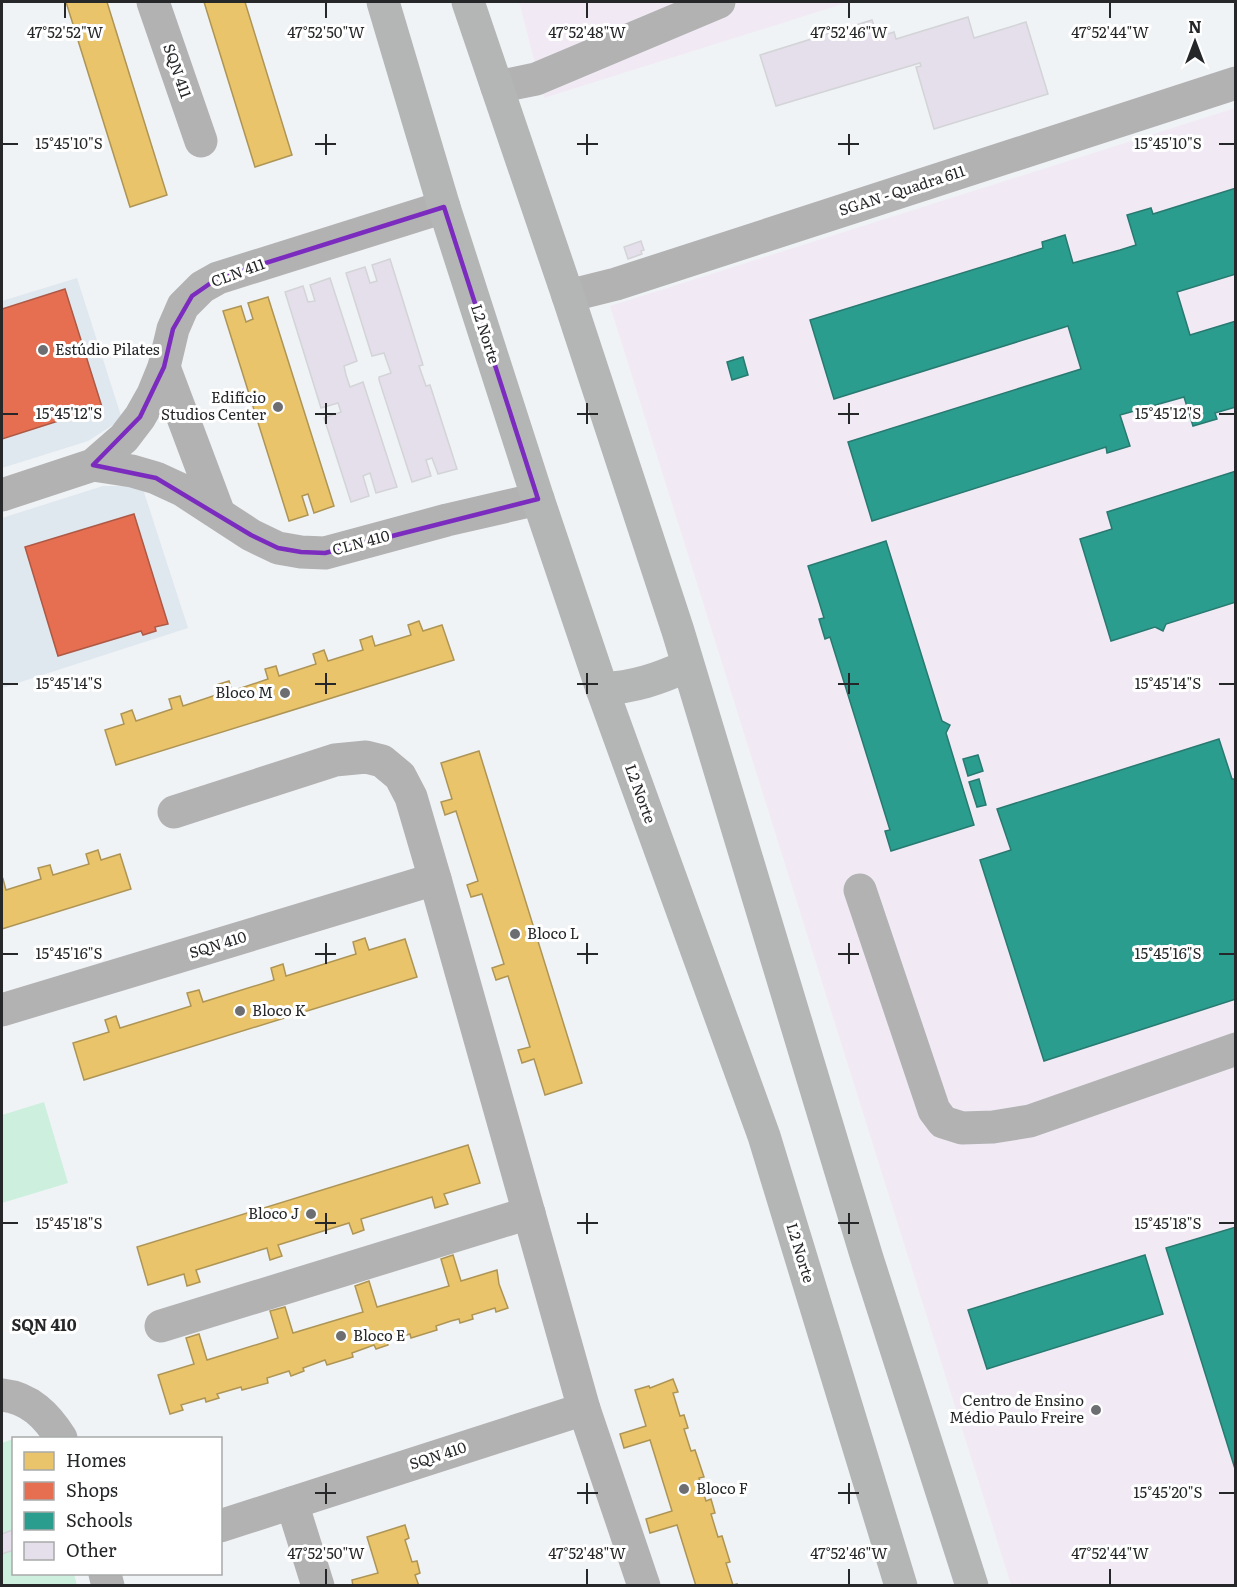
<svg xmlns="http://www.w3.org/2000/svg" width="1237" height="1587" viewBox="0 0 1237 1587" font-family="Literata,serif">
  <rect width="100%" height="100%" fill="#f0f3f6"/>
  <g fill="#dfe7ef">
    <polygon points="77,278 122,419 88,441 2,468 2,301"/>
    <polygon points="103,486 142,486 188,628 2,688 2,518"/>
  </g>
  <g fill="#f1eaf5">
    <polygon points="519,2 849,2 544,98"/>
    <polygon points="1235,108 1235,1585 1011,1585 610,306"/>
  </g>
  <g fill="#cdefde">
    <polygon points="44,1102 68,1183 2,1203 2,1115"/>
    <polygon points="13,1439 14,1574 74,1574 77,1585 2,1586 2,1443"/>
  </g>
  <g fill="#e9c46a" stroke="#ae9556" stroke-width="1.5">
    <polygon points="66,2 107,2 167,195 130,207"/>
    <polygon points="204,2 245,2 292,155 255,167"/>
    <polygon points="268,297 334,506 314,513 308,494 302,496 308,515 289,521 223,311 241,306 246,322 253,319 248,303"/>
    <polygon points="419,621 423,631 442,625 454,660 116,765 105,730 124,724 121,714 132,710 136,721 172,709 169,699 180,696 183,706 219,694 216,685 229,681 232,691 268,679 265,669 276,666 279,676 316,664 313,654 324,650 328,661 363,650 360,640 372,636 375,646 411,635 408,625"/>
    <polygon points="479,751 582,1083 545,1095 534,1059 522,1063 518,1050 530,1047 508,976 496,980 492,968 504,964 482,894 471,897 467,885 478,881 456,811 445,815 441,802 452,799 441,763"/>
    <polygon points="98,850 101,860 120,854 131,889 2,929 2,880 3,879 6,890 41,879 38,868 50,865 53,875 89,864 86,854"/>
    <polygon points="365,938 369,950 405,939 417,977 84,1080 73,1043 109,1032 105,1020 116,1016 120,1028 191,1006 187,993 199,990 203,1002 274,980 271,968 283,964 286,976 356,954 353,942"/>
    <polygon points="468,1145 480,1183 444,1194 448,1204 435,1208 432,1197 361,1219 364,1230 353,1234 349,1223 278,1245 282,1256 270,1260 267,1248 196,1270 200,1282 187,1286 184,1274 148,1285 137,1247"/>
    <polygon points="453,1255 461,1281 497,1270 499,1284 508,1308 496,1312 495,1308 472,1315 473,1319 460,1323 459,1319 451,1321 436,1326 437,1330 411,1338 410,1334 387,1341 388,1345 376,1349 374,1345 352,1353 353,1357 327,1365 325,1360 303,1368 304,1371 291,1376 289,1371 267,1378 268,1383 242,1390 241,1387 217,1394 219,1398 206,1402 205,1398 181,1405 183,1410 170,1414 158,1375 194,1364 186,1338 199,1334 207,1360 278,1338 270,1311 285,1307 293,1333 363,1312 355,1286 369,1281 377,1307 449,1286 441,1259"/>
    <polygon points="673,1379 678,1392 673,1393 680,1416 684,1415 688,1428 684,1429 691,1451 695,1450 704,1477 699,1478 706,1501 711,1499 715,1513 711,1514 718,1537 722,1536 730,1562 726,1563 733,1585 737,1584 737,1586 696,1586 677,1525 650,1533 646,1519 672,1511 650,1440 624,1448 620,1434 646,1426 635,1390 649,1386 650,1388"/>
    <polygon points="405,1525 409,1538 405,1540 412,1562 417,1561 420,1573 415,1575 419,1586 353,1586 352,1580 378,1573 367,1537"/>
  </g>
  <g fill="#e76f51" stroke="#ad5945" stroke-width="1.5">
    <polygon points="65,289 102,407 2,439 2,309"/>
    <polygon points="134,514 168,624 155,627 156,631 143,635 141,631 58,656 25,547"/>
  </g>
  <g fill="#2a9d8f" stroke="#287a70" stroke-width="1.5">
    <polygon points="1236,188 1236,274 1177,292 1190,335 1236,321 1236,407 1215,413 1217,419 1193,426 1184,397 1120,415 1130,446 1107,453 1106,447 872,521 848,442 1081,369 1068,326 834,399 810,320 1043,248 1042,242 1065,235 1073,263 1120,250 1136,245 1127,215 1151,208 1153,214"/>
    <polygon points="743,357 748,375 732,380 727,362"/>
    <polygon points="1236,471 1236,602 1166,624 1163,631 1155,627 1111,641 1080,539 1112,529 1107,512"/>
    <polygon points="886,541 942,721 950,725 946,733 974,825 891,851 885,831 890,830 830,637 825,639 819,619 824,618 808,566"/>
    <polygon points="1219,739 1232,779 1236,779 1236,999 1044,1061 980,860 1011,850 997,809"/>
    <polygon points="978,755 983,771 968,776 963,759"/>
    <polygon points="979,779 986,805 977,807 969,782"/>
    <polygon points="1236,1227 1236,1472 1166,1248"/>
    <polygon points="1145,1255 1163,1314 987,1369 968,1310"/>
  </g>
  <g fill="#e4dfea" stroke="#d3d4d7" stroke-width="1.5">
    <polygon points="968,17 974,38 1026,22 1048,94 934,129 916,67 921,66 920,63 776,106 760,55 872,20 878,37 894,32 896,39"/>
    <polygon points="641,241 644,250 641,251 642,254 628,259 624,247"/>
    <polygon points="390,259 423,365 419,366 426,386 430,385 457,469 438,474 432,458 426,460 431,476 412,482 379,380 379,377 391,373 384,353 372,356 346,273 365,267 370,283 377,281 372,265"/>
    <polygon points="330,278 357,361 344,366 346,375 350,387 363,382 397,487 376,493 370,473 363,476 369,496 351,502 324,418 341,412 338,403 321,408 285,292 303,286 308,302 315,301 310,285"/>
    <polygon points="12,1530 14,1550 2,1554 2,1534"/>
  </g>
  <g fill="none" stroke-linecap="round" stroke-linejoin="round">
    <g stroke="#b2b2b3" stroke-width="33">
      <polyline points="153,2 201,141"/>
      <polyline points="497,87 536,79 719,2"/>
      <polyline points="568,296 616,284 1236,83"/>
      <polyline points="164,367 218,511"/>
      <polyline points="93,465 132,471 156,478 182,490 251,535 278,548 301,552 325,553 447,520 538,499"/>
      <polyline points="2,495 93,465 124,438 140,417 153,394 164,367 173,329 183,306 202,287 218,278 444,207"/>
      <polyline points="174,812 335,760 366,757 382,761 400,776 411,797 435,879 584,1409 220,1526"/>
      <polyline points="860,890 934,1110 943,1122 962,1128 993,1127 1030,1121 1236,1049"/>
      <polyline points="2,1010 435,879"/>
      <polyline points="161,1326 529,1213"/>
      <path d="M 2,1395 C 30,1398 47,1416 61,1438"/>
      <polyline points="584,1409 644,1586"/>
      <polyline points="292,1503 318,1586"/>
      <polyline points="105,1574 108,1586"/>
    </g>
    <g stroke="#b4b6b6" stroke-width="33">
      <polyline points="383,2 444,207 538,499 602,689 764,1136 901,1586"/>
      <polyline points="468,2 568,296 678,631 867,1258 972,1586"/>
      <path d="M 602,689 C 635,687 658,679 687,666"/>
    </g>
  </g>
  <path fill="none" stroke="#7b2cbf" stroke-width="4.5" stroke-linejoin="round" d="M 444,207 L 538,499 L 325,553 L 301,552 L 278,548 L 251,535 L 156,478 L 93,465 L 140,417 L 164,367 L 173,329 L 192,296 L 218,278 Z"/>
  <path fill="none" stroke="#252729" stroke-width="2" d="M 65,3 L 65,18M 326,3 L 326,18M 587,3 L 587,18M 849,3 L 849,18M 1110,3 L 1110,18M 326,134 L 326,155M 587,134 L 587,155M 849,134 L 849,155M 3,144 L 18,144M 315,144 L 336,144M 577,144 L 598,144M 838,144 L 859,144M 1219,144 L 1234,144M 326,403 L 326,424M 587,403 L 587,424M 849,403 L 849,424M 3,414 L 18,414M 315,414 L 336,414M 577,414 L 598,414M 838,414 L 859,414M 1219,414 L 1234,414M 326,673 L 326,694M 587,673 L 587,694M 849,673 L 849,694M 3,684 L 18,684M 315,684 L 336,684M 577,684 L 598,684M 838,684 L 859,684M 1219,684 L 1234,684M 326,943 L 326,964M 587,943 L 587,964M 849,943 L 849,964M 3,954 L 18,954M 315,954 L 336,954M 577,954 L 598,954M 838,954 L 859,954M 1219,954 L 1234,954M 326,1213 L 326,1234M 587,1213 L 587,1234M 849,1213 L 849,1234M 3,1223 L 18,1223M 315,1223 L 336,1223M 577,1223 L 598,1223M 838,1223 L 859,1223M 1219,1223 L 1234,1223M 326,1483 L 326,1504M 587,1483 L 587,1504M 849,1483 L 849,1504M 315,1493 L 336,1493M 577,1493 L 598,1493M 838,1493 L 859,1493M 1219,1493 L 1234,1493M 326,1569 L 326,1584M 587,1569 L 587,1584M 849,1569 L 849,1584M 1110,1569 L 1110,1584"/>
  <g fill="#6c6e71" stroke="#fff" stroke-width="2">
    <circle cx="43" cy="350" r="6"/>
    <circle cx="278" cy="407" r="6"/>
    <circle cx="285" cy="693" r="6"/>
    <circle cx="515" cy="934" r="6"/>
    <circle cx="240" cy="1011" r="6"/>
    <circle cx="311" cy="1214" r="6"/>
    <circle cx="341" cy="1336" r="6"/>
    <circle cx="1096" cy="1410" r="6"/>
    <circle cx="684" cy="1489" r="6"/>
  </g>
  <g text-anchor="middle" stroke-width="6" stroke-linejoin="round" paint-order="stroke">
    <g font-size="15" fill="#252729" stroke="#fff">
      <text transform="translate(177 71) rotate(71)" y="5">SQN 411</text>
      <text transform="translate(902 191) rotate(-18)" y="5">SGAN - Quadra 611</text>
      <text transform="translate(238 273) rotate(-20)" y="5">CLN 411</text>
      <text transform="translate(485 334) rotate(72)" y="5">L2 Norte</text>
      <text transform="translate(361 543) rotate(-15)" y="5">CLN 410</text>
      <text transform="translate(640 794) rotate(70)" y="5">L2 Norte</text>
      <text transform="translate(218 945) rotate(-17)" y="5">SQN 410</text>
      <text transform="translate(800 1253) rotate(73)" y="5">L2 Norte</text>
      <text transform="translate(438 1456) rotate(-18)" y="5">SQN 410</text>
    </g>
    <g font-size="15" fill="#252729" stroke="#fff" text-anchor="start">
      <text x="55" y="355">Estúdio Pilates</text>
      <text x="266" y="403" text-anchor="end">Edifício<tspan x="266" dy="17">Studios Center</tspan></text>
      <text x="273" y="698" text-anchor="end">Bloco M</text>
      <text x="527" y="939">Bloco L</text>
      <text x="252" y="1016">Bloco K</text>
      <text x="299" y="1219" text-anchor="end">Bloco J</text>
      <text x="353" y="1341">Bloco E</text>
      <text x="1084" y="1406" text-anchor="end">Centro de Ensino<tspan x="1084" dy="17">Médio Paulo Freire</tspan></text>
      <text x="696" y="1494">Bloco F</text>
    </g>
    <g font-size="16" font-weight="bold" fill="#252729" stroke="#fff">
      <text x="44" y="1331">SQN 410</text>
    </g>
  </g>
  <g font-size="15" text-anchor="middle" fill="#252729" stroke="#fff" stroke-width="6" stroke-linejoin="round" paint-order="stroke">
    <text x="65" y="38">47°52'52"W</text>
    <text x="326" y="38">47°52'50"W</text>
    <text x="587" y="38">47°52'48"W</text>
    <text x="849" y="38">47°52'46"W</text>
    <text x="1110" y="38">47°52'44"W</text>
    <text x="69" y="149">15°45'10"S</text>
    <text x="1168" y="149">15°45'10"S</text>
    <text x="69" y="419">15°45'12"S</text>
    <text x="1168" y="419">15°45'12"S</text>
    <text x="69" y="689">15°45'14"S</text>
    <text x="1168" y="689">15°45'14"S</text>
    <text x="69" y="959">15°45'16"S</text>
    <text x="1168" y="959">15°45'16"S</text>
    <text x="69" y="1229">15°45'18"S</text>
    <text x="1168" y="1229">15°45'18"S</text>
    <text x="1168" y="1498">15°45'20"S</text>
    <text x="326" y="1559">47°52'50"W</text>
    <text x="587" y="1559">47°52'48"W</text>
    <text x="849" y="1559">47°52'46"W</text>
    <text x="1110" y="1559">47°52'44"W</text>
  </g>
  <rect width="1237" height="1587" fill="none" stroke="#252729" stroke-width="6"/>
  <rect x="12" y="1437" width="210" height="138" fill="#ffffff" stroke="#a8a9a9" stroke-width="1.5"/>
  <rect x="24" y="1452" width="30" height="18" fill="#e9c46a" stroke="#a8a9a9" stroke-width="1.5"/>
  <text x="66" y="1467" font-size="18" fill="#252729">Homes</text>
  <rect x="24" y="1482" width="30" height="18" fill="#e76f51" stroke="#a8a9a9" stroke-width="1.5"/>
  <text x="66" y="1497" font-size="18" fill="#252729">Shops</text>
  <rect x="24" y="1512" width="30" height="18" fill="#2a9d8f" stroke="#a8a9a9" stroke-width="1.5"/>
  <text x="66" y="1527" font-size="18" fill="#252729">Schools</text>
  <rect x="24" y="1542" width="30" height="18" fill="#e4dfea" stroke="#a8a9a9" stroke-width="1.5"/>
  <text x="66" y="1557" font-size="18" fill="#252729">Other</text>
  <g transform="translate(1195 42)" stroke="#ffffff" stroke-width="4.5" paint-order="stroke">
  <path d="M0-4.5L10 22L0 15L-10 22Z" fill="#252729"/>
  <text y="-9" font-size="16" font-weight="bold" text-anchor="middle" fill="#252729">N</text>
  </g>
</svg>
